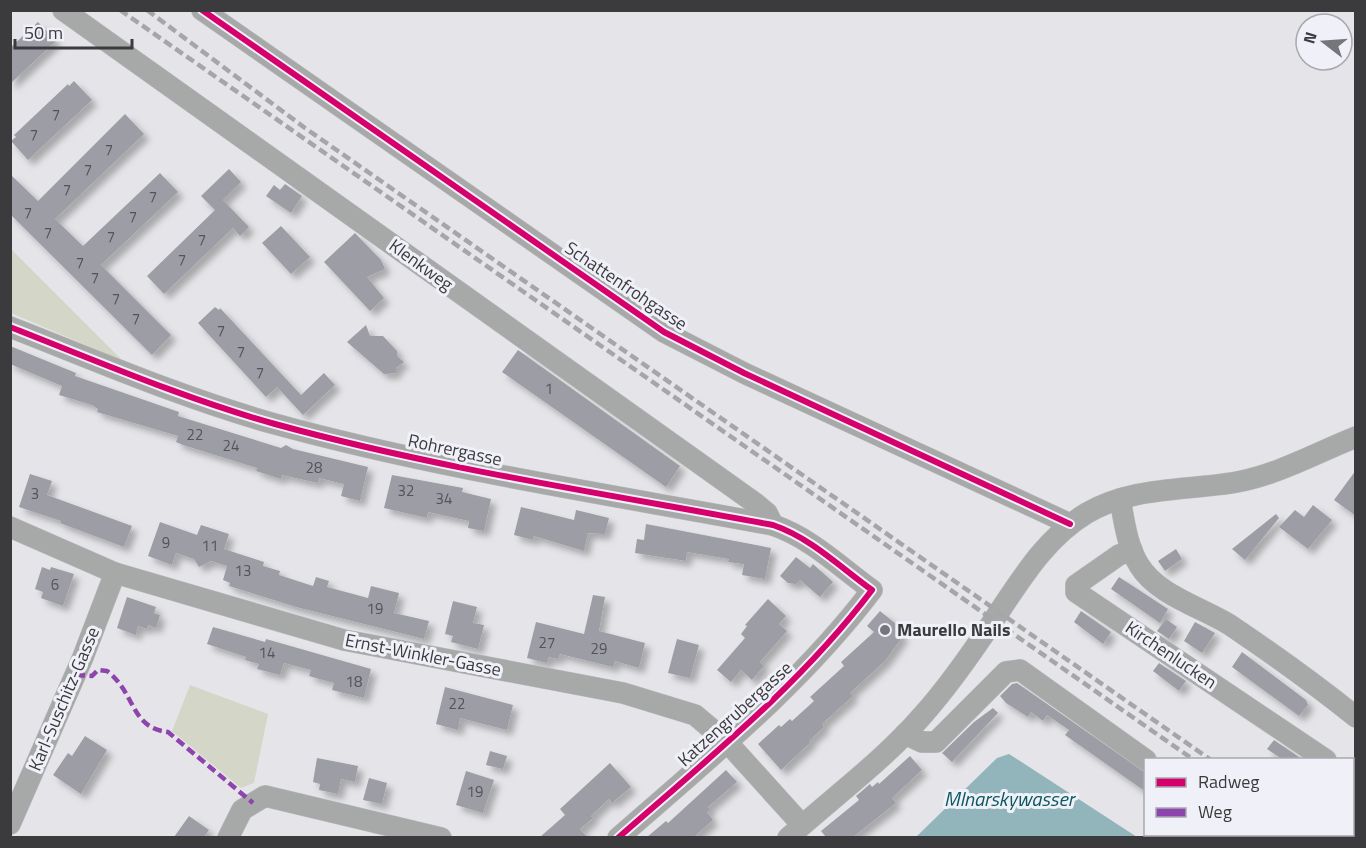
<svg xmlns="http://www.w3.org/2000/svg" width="1366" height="848" viewBox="0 0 1366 848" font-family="'Titillium Web',sans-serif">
  <defs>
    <filter id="shadow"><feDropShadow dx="5.5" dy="5.5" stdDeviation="3" flood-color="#0004"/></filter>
  </defs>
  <rect width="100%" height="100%" fill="#e5e5e9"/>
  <g fill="#d4d7c7">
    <polygon points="11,249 123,361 11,313"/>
    <polygon points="190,685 268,714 254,783 241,788 172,731"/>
  </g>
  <polygon fill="#91b5ba" points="1009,754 1020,761 1137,837 916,837 997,758"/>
  <g fill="#9d9da5" filter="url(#shadow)">
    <polygon points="38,22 56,41 10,84 10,48"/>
    <polygon points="74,81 92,100 28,160 11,141 16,137 14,135 68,84 69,86"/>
    <polygon points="125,114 144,134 55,219 83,246 160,173 178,192 101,265 171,335 152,355 10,214 10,174 38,201"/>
    <polygon points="229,169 241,182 223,200 249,227 240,236 233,228 164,294 147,276 215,210 201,196"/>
    <polygon points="285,184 302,196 291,213 266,196 274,185 280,190"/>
    <polygon points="281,226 310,257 291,274 262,243"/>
    <polygon points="355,233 381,260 385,269 367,277 384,298 370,311 324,262"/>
    <polygon points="215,307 219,310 220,308 301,395 324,373 335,385 303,415 277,387 266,397 198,323"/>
    <polygon points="366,325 370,336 383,336 397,351 397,356 404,362 396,368 396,373 384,374 347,342"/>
    <polygon points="10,346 76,373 75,376 179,412 178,416 281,448 286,445 293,449 368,467 360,501 341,496 344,484 319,478 318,483 282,475 281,479 256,471 257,468 183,445 176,442 178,436 97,412 98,409 92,405 59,395 62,386 10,364"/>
    <polygon points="518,350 680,466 666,487 502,372"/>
    <polygon points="1356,470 1356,516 1334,500"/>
    <polygon points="30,474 52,481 47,495 132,526 124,547 60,523 61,521 19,507"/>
    <polygon points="392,475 463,488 462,492 491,499 484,531 468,528 469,521 428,512 427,518 384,508"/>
    <polygon points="1313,505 1332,520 1308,549 1279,527 1295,510 1304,517"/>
    <polygon points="521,507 574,520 576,510 609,518 605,534 588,533 584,551 534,536 533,540 514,535"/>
    <polygon points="1276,514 1279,518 1245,560 1232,549"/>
    <polygon points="160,522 197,535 201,525 229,534 224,549 264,562 263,566 280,571 279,575 313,586 316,577 329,581 327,587 368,598 371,586 399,593 394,613 429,621 424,639 296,607 229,586 230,583 223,580 227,566 211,561 199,567 194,559 176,553 172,565 148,556"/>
    <polygon points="646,524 771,548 765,579 742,575 744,564 728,562 729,559 687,552 686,561 635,553 637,539 644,540"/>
    <polygon points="1176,549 1182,559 1165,571 1158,561"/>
    <polygon points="796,557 810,568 813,564 833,582 820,597 800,580 796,584 788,583 780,576"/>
    <polygon points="42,567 50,570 51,567 74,574 63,606 41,598 43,592 35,589"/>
    <polygon points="1119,577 1168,609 1160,623 1111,589"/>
    <polygon points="593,595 605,597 599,631 645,643 639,668 615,661 613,667 560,654 558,659 549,657 547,663 527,658 536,622 584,634"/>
    <polygon points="127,597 156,607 154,613 160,615 156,628 148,625 147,629 138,626 136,635 117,628"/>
    <polygon points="768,599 786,616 779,624 787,631 760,662 764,666 752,680 741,670 731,682 717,670 745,638 741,634 747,626 745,625"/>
    <polygon points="453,601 477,607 473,623 484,625 478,649 451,642 453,636 445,634"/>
    <polygon points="880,611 901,628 898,631 903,636 885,661 850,693 853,696 822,724 824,727 809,741 811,742 781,770 758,744 779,725 781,727 790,719 792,721 814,701 810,697 844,666 841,662 874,632 867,626"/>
    <polygon points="1081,611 1111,632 1103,644 1074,622"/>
    <polygon points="1166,619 1177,627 1169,639 1157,631"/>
    <polygon points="1195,622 1215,633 1202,653 1184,641"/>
    <polygon points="213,627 265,642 266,639 371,669 364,698 332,690 334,683 309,676 311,670 284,663 280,675 257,669 259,664 245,660 246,657 207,644"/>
    <polygon points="677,639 699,645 690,678 668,673"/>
    <polygon points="1242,652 1306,700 1308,705 1299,716 1232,667"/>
    <polygon points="1159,663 1186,681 1179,691 1153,671"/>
    <polygon points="1017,683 1146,773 1146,792 1065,735 1069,730 1047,715 1043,721 1031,712 1028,717 1006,703 1000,696 1012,684"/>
    <polygon points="445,687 513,705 507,730 460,718 458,730 436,724"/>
    <polygon points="993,708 998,713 952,762 942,753 974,722"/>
    <polygon points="85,736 107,750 81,794 53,775 68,753 72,756"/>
    <polygon points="1274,740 1302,759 1282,759 1267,749"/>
    <polygon points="490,751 507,756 503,769 486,765"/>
    <polygon points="910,756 922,770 892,798 896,803 853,837 826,837 821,831 859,800 856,796 870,784 872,787 878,782 879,784"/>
    <polygon points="317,758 358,766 355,782 341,779 338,794 319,790 320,784 313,782"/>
    <polygon points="610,763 631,787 612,803 609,799 591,816 593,818 580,829 587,837 540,837 565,815 560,809"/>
    <polygon points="726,770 737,782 708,807 710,809 707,812 713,820 694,837 647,837 666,821 668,823"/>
    <polygon points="466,771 494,780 483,813 456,805"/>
    <polygon points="369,778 387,783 382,804 363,800"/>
    <polygon points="189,816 209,830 204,837 174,837"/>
  </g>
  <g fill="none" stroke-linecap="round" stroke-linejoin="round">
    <g stroke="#c0c0c3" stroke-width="22">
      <g id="minor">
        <polyline points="63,10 755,503 767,513 773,525"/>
        <polyline points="202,10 664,332 744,373 1070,524"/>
        <path d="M 10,327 C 97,361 185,399 275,424 C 439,469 607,494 773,525 C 811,538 840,567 872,590 C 800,685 708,759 618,838"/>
        <path d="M 1120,499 C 1124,520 1127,546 1139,565 C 1157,595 1201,607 1230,625 C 1273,654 1315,684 1356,717"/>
        <polyline points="10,527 115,573 344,640 623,693 695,715 727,742 802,825"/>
        <polyline points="1132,550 1119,555 1076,585 1076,592 1326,760"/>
        <polyline points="905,734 922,742 936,742 1006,672 1020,670 1146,760"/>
        <polyline points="1352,778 1356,780"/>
        <polyline points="10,824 83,657 115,573"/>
        <polyline points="1252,834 1257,838"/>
        <polyline points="228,838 242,810 265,796 441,838"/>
        <path d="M 788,838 C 832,798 883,761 922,716 C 948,687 971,654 993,621 C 1020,581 1045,538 1087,513 C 1133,486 1187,491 1237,482 C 1279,474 1316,453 1356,437"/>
      </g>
    </g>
    <use href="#minor" stroke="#a7a8a8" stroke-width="21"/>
    <g stroke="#a5a6a8" stroke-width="4.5" stroke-dasharray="9 4.5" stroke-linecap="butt">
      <polyline points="120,10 1194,760"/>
      <polyline points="147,10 305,128 1211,760"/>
      <polyline points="1301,834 1305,838"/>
      <polyline points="1319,834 1323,838"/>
    </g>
    <path stroke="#8e44ad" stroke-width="4.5" stroke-dasharray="9 4.5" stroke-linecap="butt" d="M 76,675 L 92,676 L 98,670 L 107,671 C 136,693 130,728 168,732 L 253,803"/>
    <g stroke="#f0f1f8" stroke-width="10">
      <g id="cycleway">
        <polyline points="202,10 664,332 744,373 1070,524"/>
        <path d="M 10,327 C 97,361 185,399 275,424 C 439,469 607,494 773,525 C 811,538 840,567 872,590 C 800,685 708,759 618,838"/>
      </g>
    </g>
    <use href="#cycleway" stroke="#d6006c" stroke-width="6"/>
  </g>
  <circle fill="#76767a" stroke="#f0f1f8" stroke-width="2" cx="885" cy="630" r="6"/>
  <g text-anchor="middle" stroke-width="6" stroke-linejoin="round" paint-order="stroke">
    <g font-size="15" fill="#545458">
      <text x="56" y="120">7</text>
      <text x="34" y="140">7</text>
      <text x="109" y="155">7</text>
      <text x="88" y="175">7</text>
      <text x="67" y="195">7</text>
      <text x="153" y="202">7</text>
      <text x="28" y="218">7</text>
      <text x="133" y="222">7</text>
      <text x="48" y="238">7</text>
      <text x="111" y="242">7</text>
      <text x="202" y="245">7</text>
      <text x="182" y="265">7</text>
      <text x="80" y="268">7</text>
      <text x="95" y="283">7</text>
      <text x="116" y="304">7</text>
      <text x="136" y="324">7</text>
      <text x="221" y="336">7</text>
      <text x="241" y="357">7</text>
      <text x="260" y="378">7</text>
      <text x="549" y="394">1</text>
      <text x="195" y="440">22</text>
      <text x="231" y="451">24</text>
      <text x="314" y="473">28</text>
      <text x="406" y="496">32</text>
      <text x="35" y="499">3</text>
      <text x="444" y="504">34</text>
      <text x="166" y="548">9</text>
      <text x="210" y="551">11</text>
      <text x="243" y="576">13</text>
      <text x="55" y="590">6</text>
      <text x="375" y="614">19</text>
      <text x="547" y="648">27</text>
      <text x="599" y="654">29</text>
      <text x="267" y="658">14</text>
      <text x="354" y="687">18</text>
      <text x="457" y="709">22</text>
      <text x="475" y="797">19</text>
    </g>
    <g font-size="18" fill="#3b3b3e" stroke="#f0f1f8">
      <text transform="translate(421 265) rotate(36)" y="6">Klenkweg</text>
      <text transform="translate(626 286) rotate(34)" y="6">Schattenfrohgasse</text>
      <text transform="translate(455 450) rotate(12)" y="6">Rohrergasse</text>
      <text transform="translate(423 655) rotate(11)" y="6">Ernst-Winkler-Gasse</text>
      <text transform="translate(1171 655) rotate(34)" y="6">Kirchenlucken</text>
      <text transform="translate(64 699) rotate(-67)" y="6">Karl-Suschitz-Gasse</text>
      <text transform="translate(735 714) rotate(-42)" y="6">Katzengrubergasse</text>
    </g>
    <g font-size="18" font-weight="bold" fill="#3b3b3e" stroke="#f0f1f8" text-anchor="start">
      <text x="897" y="636">Maurello Nails</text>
    </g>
    <g font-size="20" font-style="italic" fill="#0b585f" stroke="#f0f1f8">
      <text x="1009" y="806">Mlnarskywasser</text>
    </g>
  </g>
  <rect width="1366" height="848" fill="none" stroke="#3b3b3e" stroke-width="24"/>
  <rect x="1144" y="758" width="210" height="78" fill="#f0f1f8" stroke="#a8a8ae" stroke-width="1.5"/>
  <rect x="1156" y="778" width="30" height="9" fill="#d6006c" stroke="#a8a8ae" stroke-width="1.5"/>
  <text x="1198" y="788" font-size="18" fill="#3b3b3e">Radweg</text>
  <rect x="1156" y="808" width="30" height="9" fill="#8e44ad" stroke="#a8a8ae" stroke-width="1.5"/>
  <text x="1198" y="818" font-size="18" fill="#3b3b3e">Weg</text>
  <g transform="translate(1324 42) rotate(287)"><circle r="28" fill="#f0f1f8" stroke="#a8a8ae" stroke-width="1.5"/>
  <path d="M0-4.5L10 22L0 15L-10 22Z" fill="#76767a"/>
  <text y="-9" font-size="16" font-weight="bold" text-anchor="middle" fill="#3b3b3e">N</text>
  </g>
  <path d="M15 39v9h117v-9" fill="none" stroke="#3b3b3e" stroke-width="3"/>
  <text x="24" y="39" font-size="18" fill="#3b3b3e" stroke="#f0f1f8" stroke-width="4.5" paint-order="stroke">50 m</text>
</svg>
